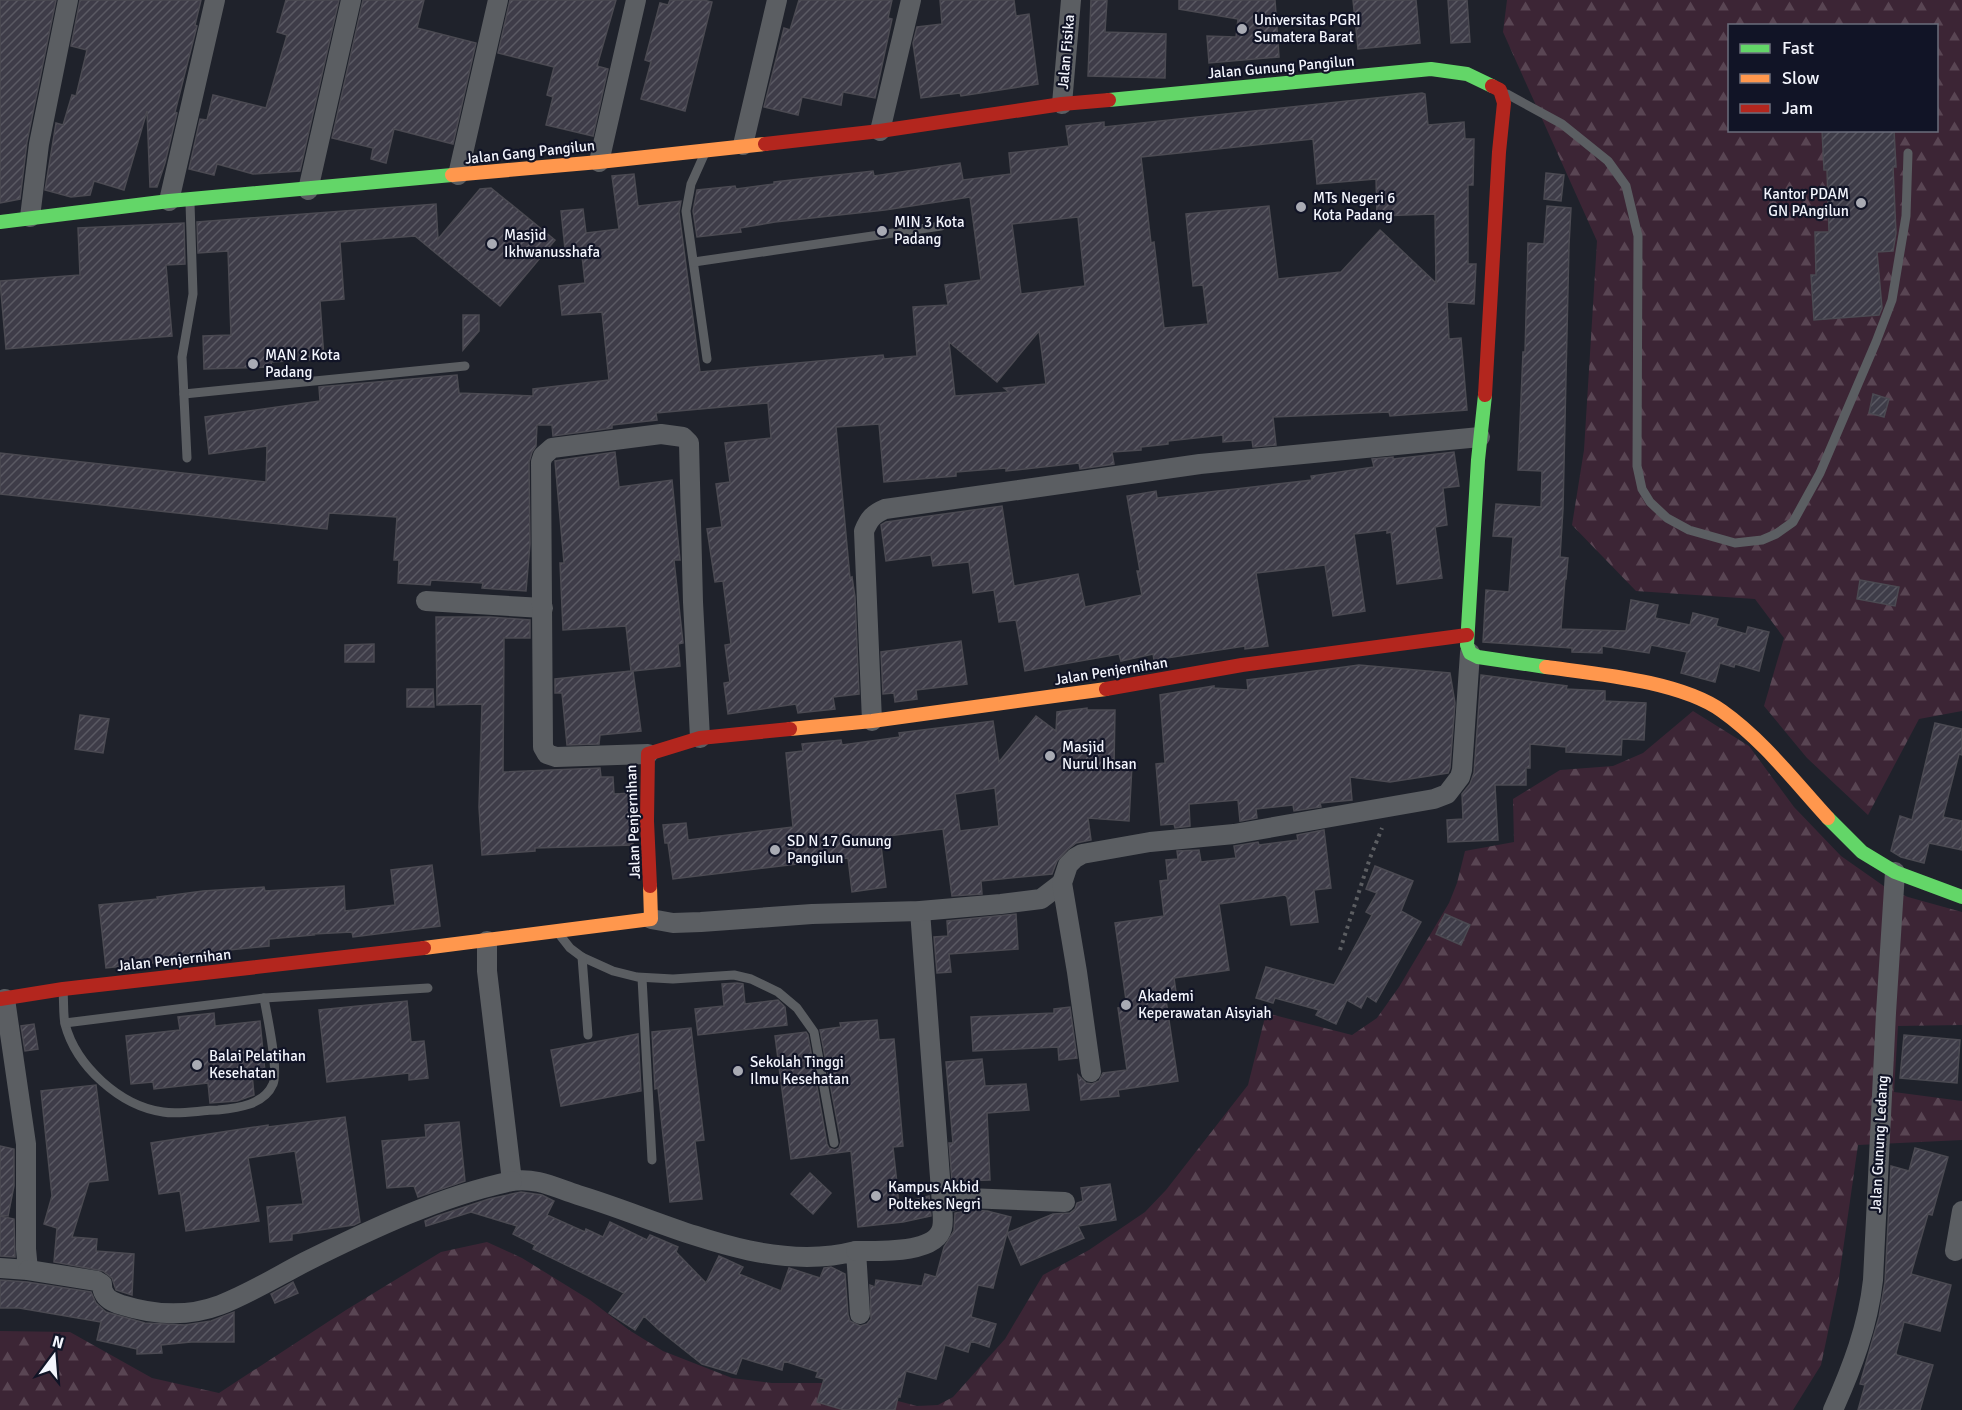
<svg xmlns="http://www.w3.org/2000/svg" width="1962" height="1410" viewBox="0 0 1962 1410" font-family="Signika,sans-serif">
  <defs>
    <pattern id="forest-firs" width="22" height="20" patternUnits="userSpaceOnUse" patternTransform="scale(1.5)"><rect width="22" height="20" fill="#3c2535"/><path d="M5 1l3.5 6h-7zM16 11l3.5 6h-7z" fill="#594553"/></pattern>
    <pattern id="building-hatch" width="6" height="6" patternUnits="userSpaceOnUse" patternTransform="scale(1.5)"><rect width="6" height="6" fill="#3e3c48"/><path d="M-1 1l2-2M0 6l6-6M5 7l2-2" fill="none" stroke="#5a5963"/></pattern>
  </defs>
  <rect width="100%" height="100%" fill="#1f222b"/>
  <g fill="url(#forest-firs)" fill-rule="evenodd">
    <path d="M 1507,0 L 1962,0 L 1962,711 L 1919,719 L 1868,815 L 1807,758 L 1764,706 L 1784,638 L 1755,599 L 1636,591 L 1572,525 L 1584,450 L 1597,241 L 1503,32 ZM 1730,26 L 1936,26 L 1936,130 L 1730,130 Z"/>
    <polygon points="1693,711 1749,746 1794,807 1841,856 1888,889 1908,897 1962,912 1962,1025 1898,1026 1894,1092 1962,1101 1962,1140 1858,1145 1838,1285 1821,1365 1793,1410 0,1410 0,1331 70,1332 152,1378 219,1393 346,1310 441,1252 487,1242 522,1258 590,1300 629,1330 663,1351 732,1378 772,1383 829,1383 917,1406 938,1405 953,1397 1005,1339 1043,1275 1089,1250 1145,1212 1166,1190 1248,1085 1266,1013 1352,1035 1377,1018 1399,987 1449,903 1457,883 1465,851 1514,842 1513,799 1560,770 1613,766 1643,753"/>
  </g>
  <g fill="url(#building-hatch)" stroke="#4b4a52" stroke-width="1.5" fill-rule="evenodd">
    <polygon points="0,0 56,0 27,142 20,199 0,203"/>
    <polygon points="80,0 201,0 195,25 197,26 175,112 177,113 165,163 157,187 150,187 147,111 124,190 94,181 90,195 71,197 45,190 56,123 63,125 72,95 76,96 87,50 71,46"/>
    <polygon points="286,0 339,0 300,171 253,174 217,164 214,175 189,169 200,119 207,120 213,95 266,108 287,35 277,32"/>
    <polygon points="363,0 424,0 417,28 476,43 453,144 394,129 386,163 371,159 373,148 332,138"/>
    <polygon points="510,0 616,0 597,66 608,69 593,136 546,125 553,97 547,95 554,67 498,53"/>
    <polygon points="670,0 703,0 712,2 685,111 641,99 651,62 645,60 660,3 668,5"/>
    <polygon points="799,0 892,0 888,18 892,19 875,98 843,92 841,105 802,97 798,115 764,107 784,28 790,30"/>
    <polygon points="940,0 1014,0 1016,16 1029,14 1038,84 961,96 960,93 921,98 913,43 917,27 942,24"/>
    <polygon points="1091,0 1107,0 1105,32 1166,34 1165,78 1088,76"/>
    <polygon points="1179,0 1275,0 1279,57 1209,63 1207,36 1236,37 1238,19 1179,9"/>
    <polygon points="1353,0 1416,0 1420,43 1358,49"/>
    <polygon points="1448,0 1467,0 1470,42 1451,43"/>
    <path d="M 1422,93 L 1425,94 L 1428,125 L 1464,122 L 1465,139 L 1474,139 L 1473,185 L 1468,185 L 1468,264 L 1476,264 L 1474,304 L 1447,302 L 1449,339 L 1461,338 L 1467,410 L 1390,416 L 1389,412 L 1273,417 L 1276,445 L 1253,447 L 1252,440 L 1223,442 L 1223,435 L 1168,441 L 1168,444 L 1141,447 L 1141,450 L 1112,452 L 1114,464 L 1080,469 L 1079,463 L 1006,471 L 1006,468 L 956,472 L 956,476 L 884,482 L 879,424 L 836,427 L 850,578 L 852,577 L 855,597 L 859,694 L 833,697 L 835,709 L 798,713 L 796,704 L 728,714 L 724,683 L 730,682 L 725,645 L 731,644 L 723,581 L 715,582 L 707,529 L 722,527 L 716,484 L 730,482 L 725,443 L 771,438 L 768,403 L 656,413 L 657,420 L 612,425 L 612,428 L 553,436 L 552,425 L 537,425 L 536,446 L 532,452 L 529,462 L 530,544 L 526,591 L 482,588 L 483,583 L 431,580 L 430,585 L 398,583 L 399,560 L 394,560 L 397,517 L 329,513 L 327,529 L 0,494 L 0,453 L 266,482 L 267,446 L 209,454 L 205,417 L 320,401 L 319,387 L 457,375 L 459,393 L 533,396 L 533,389 L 609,380 L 602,312 L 562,315 L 559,286 L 585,283 L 581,247 L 565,249 L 561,211 L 583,209 L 586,233 L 619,229 L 612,176 L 634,174 L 638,206 L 681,201 L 679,212 L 700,372 L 883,355 L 884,359 L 917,356 L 913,307 L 948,305 L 945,285 L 981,280 L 970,197 L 885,210 L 775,222 L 740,228 L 741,232 L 697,237 L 693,211 L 697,190 L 735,186 L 736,189 L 774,184 L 774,182 L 873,171 L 874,176 L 960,163 L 963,180 L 1011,174 L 1009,153 L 1069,146 L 1066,126 L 1104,122 L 1104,127 ZM 1313,139 L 1317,184 L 1376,179 L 1377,216 L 1435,214 L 1436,283 L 1380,230 L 1341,272 L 1278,279 L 1269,206 L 1186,214 L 1193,286 L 1203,285 L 1208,324 L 1164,328 L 1154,242 L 1151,243 L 1141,157 ZM 1078,217 L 1085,286 L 1021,294 L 1012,224 ZM 1039,331 L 1046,384 L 1004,388 L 1009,392 L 955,396 L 949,342 L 997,382 Z"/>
    <polygon points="1822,130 1894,130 1896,167 1893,167 1896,233 1893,251 1877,252 1882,308 1879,315 1814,320 1811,275 1816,275 1815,232 1829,232 1827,170 1824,170"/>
    <polygon points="1546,173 1564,175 1561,201 1544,199"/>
    <polygon points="491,188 555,240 500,306 415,236 340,242 344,299 320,301 324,359 271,362 272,367 204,369 203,336 231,335 228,251 198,253 197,222 436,204 438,239 480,189"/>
    <polygon points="1547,206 1571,208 1569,245 1563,509 1560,557 1568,558 1566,579 1565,579 1561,629 1626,631 1631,600 1658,605 1655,618 1690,625 1693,613 1718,619 1716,626 1746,634 1748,627 1769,632 1759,671 1735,664 1734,667 1720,663 1715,682 1681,673 1687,652 1651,645 1649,653 1602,646 1602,653 1572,652 1572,648 1483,642 1486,590 1509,592 1513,537 1493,536 1496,504 1541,507 1542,471 1518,470 1523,352 1525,352 1528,243 1544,244"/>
    <polygon points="184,223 185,264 166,265 172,336 6,349 0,281 80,275 78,228"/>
    <polygon points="463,315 479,315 479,331 463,350"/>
    <polygon points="1873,394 1889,399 1884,417 1869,413"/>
    <polygon points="615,452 619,487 672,480 680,560 674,560 683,643 678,644 680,666 633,671 641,731 600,735 599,744 567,745 562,693 555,693 555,679 631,671 626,626 563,630 560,563 564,563 555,461"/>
    <polygon points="1454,452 1459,486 1443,488 1447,525 1435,527 1442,578 1397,584 1391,532 1387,533 1387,530 1354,534 1365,611 1333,616 1325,565 1256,573 1268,646 1245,649 1245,646 1154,660 1153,654 1121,661 1119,654 1025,671 1016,620 999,622 994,590 973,593 969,562 933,566 931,555 886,561 881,525 886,522 1002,506 1014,586 1078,574 1085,607 1142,595 1137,571 1140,571 1127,496 1156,491 1157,498 1312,480 1311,476 1374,467 1372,459 1393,457 1393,459"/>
    <polygon points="1860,580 1899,587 1895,606 1857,599"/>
    <polygon points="436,617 490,617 530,620 530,638 504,638 503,772 600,768 601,777 613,777 614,794 632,793 633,845 535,848 535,851 482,855 479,807 482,704 437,705"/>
    <polygon points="961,641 967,684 916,690 917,699 895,702 894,693 883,694 881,652"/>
    <polygon points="374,644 374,662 345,662 345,645"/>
    <polygon points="1359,665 1450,673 1455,703 1450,768 1448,773 1390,782 1350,777 1352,800 1320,803 1321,807 1294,811 1293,805 1256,809 1257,818 1240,821 1238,800 1189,804 1190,826 1175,828 1174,824 1161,825 1156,764 1165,763 1160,695 1214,686 1214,688 1248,690 1247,680"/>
    <polygon points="1481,675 1567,686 1566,689 1605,691 1605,701 1646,703 1644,740 1622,739 1621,755 1566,752 1566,747 1530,744 1530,768 1526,768 1526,785 1495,785 1498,840 1448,842 1447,820 1463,819 1462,794 1470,784 1474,773"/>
    <polygon points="407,689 433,689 434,707 407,707"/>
    <path d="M 1087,708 L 1087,710 L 1115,710 L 1114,766 L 1132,765 L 1129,821 L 1088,818 L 1091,840 L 1076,843 L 1067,850 L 1057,861 L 1052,874 L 981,881 L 982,894 L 952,896 L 943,829 L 880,837 L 886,887 L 852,892 L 848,858 L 673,879 L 668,843 L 665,843 L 663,825 L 686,823 L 688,840 L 793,827 L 786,753 L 803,751 L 802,744 L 841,740 L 842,745 L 900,737 L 899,733 L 993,721 L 999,762 L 1036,716 L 1056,731 L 1057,712 ZM 995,788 L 999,826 L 960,831 L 955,794 Z"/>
    <polygon points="80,715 109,719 103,753 75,749"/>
    <polygon points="1935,723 1962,729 1962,755 1959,754 1943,817 1962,821 1962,850 1929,843 1924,863 1901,857 1891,851 1900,816 1912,820"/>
    <polygon points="1324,830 1331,888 1314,890 1318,922 1291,925 1287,897 1285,895 1219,904 1229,970 1174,978 1177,999 1166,1000 1178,1081 1118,1090 1119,1096 1081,1100 1078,1075 1086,1083 1092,1084 1099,1081 1103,1073 1127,1070 1118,1008 1127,1007 1115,923 1164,916 1160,881 1168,880 1166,860 1178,859 1177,851 1199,850 1201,862 1236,858 1234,846 1258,842 1259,845 1298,840 1297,835"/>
    <polygon points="432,865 440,926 353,937 352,932 313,934 314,935 269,939 269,946 161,957 161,962 106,968 99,905 158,899 157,897 203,891 264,887 265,891 344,886 345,911 395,905 391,870"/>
    <polygon points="1375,866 1413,881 1401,911 1421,922 1376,1002 1367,996 1361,1008 1347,1000 1336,1024 1316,1015 1319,1010 1275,998 1273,1003 1256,998 1266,967 1334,985 1372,915 1366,912 1377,893 1366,889"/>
    <polygon points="1016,914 1018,949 949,954 951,972 937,973 934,937 948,936 947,921"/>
    <polygon points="1445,914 1470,925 1461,945 1436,934"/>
    <polygon points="737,983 743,984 745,1004 778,1000 785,1007 787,1025 698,1035 695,1009 724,1006 722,984"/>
    <polygon points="407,1001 411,1042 424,1041 428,1078 409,1080 409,1073 327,1082 319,1010"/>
    <polygon points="1070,1007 1077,1058 1059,1060 1058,1047 973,1051 971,1017 1054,1013 1054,1009"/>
    <polygon points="214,1013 215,1026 260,1021 265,1072 252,1073 254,1095 237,1101 210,1103 208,1083 154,1089 153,1082 131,1084 126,1036 180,1030 178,1017"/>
    <polygon points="877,1020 879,1040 894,1039 903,1146 893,1147 897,1184 885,1186 897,1188 899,1204 929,1196 931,1216 903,1222 858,1227 851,1151 791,1159 775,1036 806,1032 808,1035 827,1144 829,1148 835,1150 839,1148 841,1142 820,1030 841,1027 840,1023"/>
    <polygon points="34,1024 38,1049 25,1051 21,1026"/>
    <polygon points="691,1028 704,1140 695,1141 702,1199 670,1202 658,1088 655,1089 652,1032"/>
    <polygon points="638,1034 641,1091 561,1106 551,1050"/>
    <polygon points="1904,1035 1960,1040 1957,1083 1900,1078"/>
    <polygon points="982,1059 985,1086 1026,1084 1029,1110 987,1113 990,1180 952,1181 949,1143 953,1143 946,1062"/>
    <polygon points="96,1085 108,1180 89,1182 72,1237 97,1239 96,1251 134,1254 132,1295 116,1290 112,1278 103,1271 54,1262 57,1228 44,1224 52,1196 41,1091"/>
    <polygon points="345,1117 360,1222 354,1225 292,1234 292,1240 270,1242 267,1207 303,1204 295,1151 248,1158 259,1221 186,1231 180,1191 159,1194 151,1143 268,1125 268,1127"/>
    <polygon points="459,1122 465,1181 418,1197 414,1186 387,1188 382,1141 426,1137 425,1125"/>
    <polygon points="0,1146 14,1149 14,1186 8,1216 0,1215"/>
    <polygon points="1915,1148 1948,1157 1932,1215 1928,1214 1911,1274 1951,1285 1940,1331 1904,1322 1896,1353 1897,1355 1933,1365 1920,1410 1858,1410 1865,1385 1860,1384 1879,1317 1885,1282 1891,1166 1909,1171"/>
    <polygon points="810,1173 831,1193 813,1214 791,1194"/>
    <polygon points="1110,1184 1116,1220 1078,1226 1084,1238 1021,1265 1007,1233 1053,1214 1070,1213 1075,1209 1077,1203 1083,1201 1081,1188"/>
    <polygon points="521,1192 542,1195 554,1201 547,1215 585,1232 586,1229 603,1237 610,1222 647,1240 650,1235 678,1247 676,1252 706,1283 719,1256 743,1267 739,1274 781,1291 789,1268 820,1278 824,1268 831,1267 845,1274 848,1315 850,1321 860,1326 867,1324 871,1319 870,1285 875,1287 876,1280 922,1286 925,1274 936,1277 944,1247 954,1231 955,1213 968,1210 987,1211 1011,1217 993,1288 978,1285 971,1317 996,1324 989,1347 971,1341 968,1352 945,1345 936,1379 906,1371 900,1397 898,1397 895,1410 844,1410 817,1402 824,1379 816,1377 818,1372 784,1361 782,1370 742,1358 736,1374 702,1364 659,1330 644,1316 635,1330 609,1313 624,1293 533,1249 535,1245 513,1234 517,1226 471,1212 426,1226 425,1221 437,1216 489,1199"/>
    <polygon points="0,1216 14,1219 15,1257 0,1256"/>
    <polygon points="0,1280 27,1282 91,1292 96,1303 106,1312 145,1323 185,1325 211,1321 234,1312 234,1342 191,1342 161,1345 162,1353 137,1354 137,1349 97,1340 101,1322 19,1308 0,1308"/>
    <polygon points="293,1282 298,1293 275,1303 271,1294"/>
  </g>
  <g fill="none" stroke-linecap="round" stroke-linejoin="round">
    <polyline stroke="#5c5e62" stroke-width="4" stroke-dasharray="3 4.5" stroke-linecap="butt" points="1340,950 1370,858 1382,828"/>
    <g stroke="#5b5e62" stroke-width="9">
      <polyline points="1507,94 1562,124 1608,161 1626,186 1638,236 1637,466 1642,489 1650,502 1667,518 1689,530 1735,543 1762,540 1776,534 1793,522 1820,473 1876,342 1892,300 1906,216 1908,153"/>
      <polyline points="704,155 691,184 686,211 707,359"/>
      <polyline points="694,262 941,226"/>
      <polyline points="184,394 465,366"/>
      <polyline points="187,458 182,357 193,294 190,203"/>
      <polyline points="559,934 570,948 582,957 613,971 637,977 673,979 734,975 751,979 778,992 797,1008 814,1032 834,1143"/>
      <polyline points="582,957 588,1035"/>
      <polyline points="642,978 652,1160"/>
      <path d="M 63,992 C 64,1002 63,1014 65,1024 C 76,1066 120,1106 163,1112 C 180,1115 201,1110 218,1110 C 238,1108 264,1105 273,1084 C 279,1069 267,1016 264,998"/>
      <polyline points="65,1023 264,998 428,988"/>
    </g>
    <g stroke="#5b5e62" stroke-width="20">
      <polyline points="1062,104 1071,0"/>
      <polyline points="880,131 911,0"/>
      <polyline points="743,145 777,0"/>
      <polyline points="599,162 636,0"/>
      <polyline points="458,175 498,0"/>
      <polyline points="308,190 351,0"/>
      <polyline points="169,201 215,0"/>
      <polyline points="30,217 39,144 68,0"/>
      <polyline points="426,601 543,608"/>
      <path d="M 872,721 L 864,531 C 869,519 873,514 885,509 L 1200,464 L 1480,437"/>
      <polyline points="648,754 556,757 547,754 543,747 541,462 543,456 552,448 661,434 683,437 689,443 693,602 700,738"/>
      <polyline points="920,911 942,1204"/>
      <polyline points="651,919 673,923 701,922 812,914 920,911 1001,904 1041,899 1062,883"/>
      <path d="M 487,941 L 487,971 L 512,1181 C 536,1177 556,1188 578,1195 C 665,1221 763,1275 856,1251 L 860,1314"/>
      <polyline points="1091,1072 1077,972 1062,883 1068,865 1075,858 1082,854 1150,842 1234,834 1434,799 1447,794 1460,777 1462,770 1470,653"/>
      <path d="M 856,1251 C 878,1251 936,1254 942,1228 C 944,1221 942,1211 942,1204 L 967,1198 L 1065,1202"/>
      <polyline points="1955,1251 1962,1211"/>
      <polyline points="0,1268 28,1270 26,1249 26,1144 5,999"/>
      <path d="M 28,1270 L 97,1281 L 102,1284 C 102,1287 102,1290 104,1293 C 107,1300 115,1303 122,1305 C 154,1315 188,1317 220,1305 C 249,1294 278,1276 305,1262 C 371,1229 441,1196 512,1181"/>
      <path d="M 1833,1410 C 1852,1368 1868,1326 1873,1280 L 1886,1013 L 1895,872"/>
    </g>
    <g stroke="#63d668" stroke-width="14">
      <polyline points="1109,100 1431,69 1467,74 1492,86"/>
      <polyline points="0,222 169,201 452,175"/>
      <polyline points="1485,395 1478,460 1467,645 1470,653 1478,657 1546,667"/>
      <polyline points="1828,818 1862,852 1895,872 1962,897"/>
    </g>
    <g stroke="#ff974d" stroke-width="14">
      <polyline points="452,175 599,162 765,144"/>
      <path d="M 1546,667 C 1597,674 1680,681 1722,711 C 1763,740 1795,782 1828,818"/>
      <polyline points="790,729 872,721 1106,689"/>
      <polyline points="424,948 651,919 650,886"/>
    </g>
    <g stroke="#b3261e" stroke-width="14">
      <polyline points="765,144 880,131 1062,104 1109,100"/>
      <polyline points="1485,395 1499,152 1504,103 1500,90 1492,86"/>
      <polyline points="1106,689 1242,665 1467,635"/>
      <polyline points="650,886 647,821 648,754 700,738 790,729"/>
      <polyline points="0,999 63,989 424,948"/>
    </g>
  </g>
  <g fill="#a9abb4" stroke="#111426" stroke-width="2">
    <circle cx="1242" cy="29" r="6"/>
    <circle cx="1861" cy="203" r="6"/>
    <circle cx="1301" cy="207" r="6"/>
    <circle cx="882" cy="231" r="6"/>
    <circle cx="492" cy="244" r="6"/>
    <circle cx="253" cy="364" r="6"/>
    <circle cx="1050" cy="756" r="6"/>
    <circle cx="775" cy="850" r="6"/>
    <circle cx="1126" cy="1005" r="6"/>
    <circle cx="197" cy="1065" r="6"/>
    <circle cx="738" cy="1071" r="6"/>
    <circle cx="876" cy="1196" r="6"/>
  </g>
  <g text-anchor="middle" stroke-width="4.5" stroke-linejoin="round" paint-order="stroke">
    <g font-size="15" fill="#f3f5fd" stroke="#111426" text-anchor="start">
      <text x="1254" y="25">Universitas PGRI<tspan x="1254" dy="17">Sumatera Barat</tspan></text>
      <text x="1849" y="199" text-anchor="end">Kantor PDAM<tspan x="1849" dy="17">GN PAngilun</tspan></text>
      <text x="1313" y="203">MTs Negeri 6<tspan x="1313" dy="17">Kota Padang</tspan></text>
      <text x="894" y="227">MIN 3 Kota<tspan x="894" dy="17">Padang</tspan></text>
      <text x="504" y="240">Masjid<tspan x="504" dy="17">Ikhwanusshafa</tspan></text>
      <text x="265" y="360">MAN 2 Kota<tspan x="265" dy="17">Padang</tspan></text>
      <text x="1062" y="752">Masjid<tspan x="1062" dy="17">Nurul Ihsan</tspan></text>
      <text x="787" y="846">SD N 17 Gunung<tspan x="787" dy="17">Pangilun</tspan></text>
      <text x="1138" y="1001">Akademi<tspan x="1138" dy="17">Keperawatan Aisyiah</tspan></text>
      <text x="209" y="1061">Balai Pelatihan<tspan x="209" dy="17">Kesehatan</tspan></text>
      <text x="750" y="1067">Sekolah Tinggi<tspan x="750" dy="17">Ilmu Kesehatan</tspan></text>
      <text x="888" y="1192">Kampus Akbid<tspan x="888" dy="17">Poltekes Negri</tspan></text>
    </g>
    <g font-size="15" fill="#f3f5fd" stroke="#111426">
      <text transform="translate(1066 52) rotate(-85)" y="5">Jalan Fisika</text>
      <text transform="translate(1281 67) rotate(-5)" y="5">Jalan Gunung Pangilun</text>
      <text transform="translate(530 152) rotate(-6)" y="5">Jalan Gang Pangilun</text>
      <text transform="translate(1111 671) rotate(-9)" y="5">Jalan Penjernihan</text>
      <text transform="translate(633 822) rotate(-92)" y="5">Jalan Penjernihan</text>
      <text transform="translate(174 960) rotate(-6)" y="5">Jalan Penjernihan</text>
      <text transform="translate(1879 1144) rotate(-87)" y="5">Jalan Gunung Ledang</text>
    </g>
  </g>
  <rect x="1728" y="24" width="210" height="108" fill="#111426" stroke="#6b6e7c" stroke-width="1.5"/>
  <rect x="1740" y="44" width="30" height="9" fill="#63d668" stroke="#6b6e7c" stroke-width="1.5"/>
  <text x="1782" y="54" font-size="18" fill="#f3f5fd">Fast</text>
  <rect x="1740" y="74" width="30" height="9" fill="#ff974d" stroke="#6b6e7c" stroke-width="1.5"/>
  <text x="1782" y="84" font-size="18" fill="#f3f5fd">Slow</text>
  <rect x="1740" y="104" width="30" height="9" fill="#b3261e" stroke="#6b6e7c" stroke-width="1.5"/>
  <text x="1782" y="114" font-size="18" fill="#f3f5fd">Jam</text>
  <g transform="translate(54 1356) rotate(16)" stroke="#111426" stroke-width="4.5" paint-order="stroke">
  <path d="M0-4.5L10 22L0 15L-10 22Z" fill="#f3f5fd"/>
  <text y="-9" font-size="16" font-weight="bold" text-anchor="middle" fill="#f3f5fd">N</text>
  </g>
</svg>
